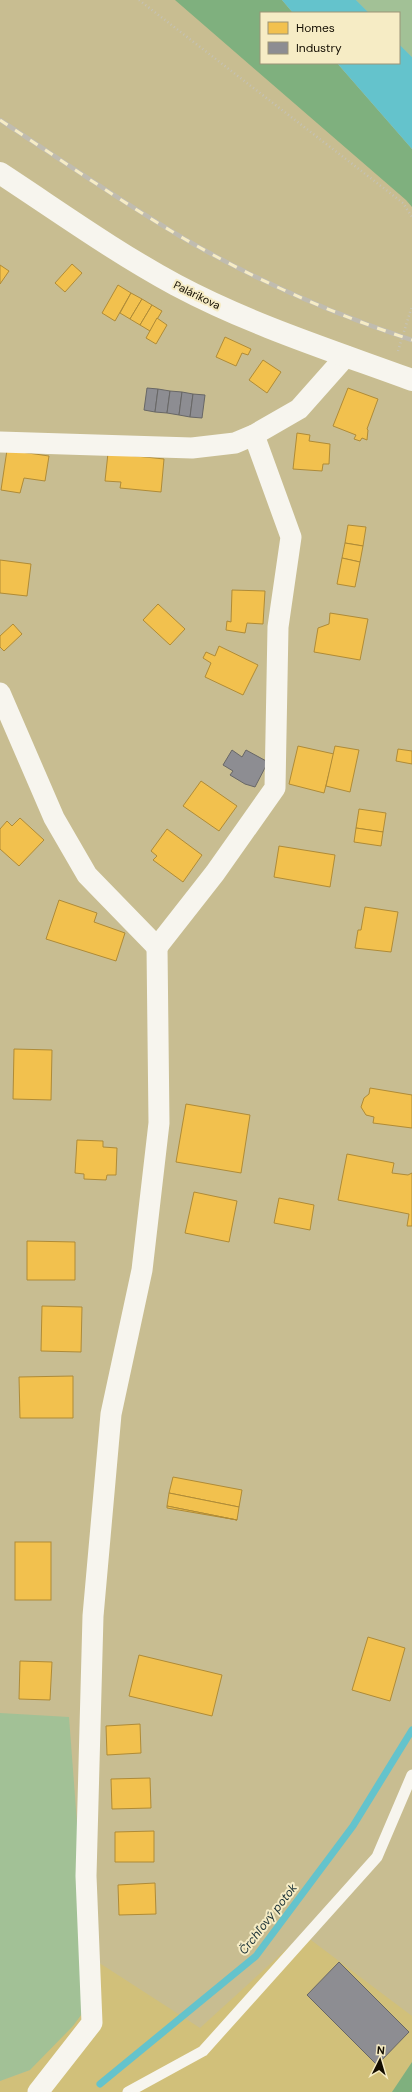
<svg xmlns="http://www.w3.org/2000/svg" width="412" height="2092" viewBox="0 0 412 2092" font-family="'DM Sans',sans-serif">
  <rect width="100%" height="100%" fill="#c8bd91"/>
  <polygon fill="#d1c07a" points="303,1934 412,2016 412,2062 392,2092 0,2092 0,2081 30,2070 87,1955 200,2028"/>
  <g fill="#a2c196">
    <polygon points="356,0 412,0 412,57 399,44 399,13 369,13"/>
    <polygon points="0,1713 69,1717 87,1955 87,2007 73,2026 30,2070 0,2081"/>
  </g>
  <g fill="#7fb07e">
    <polygon points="175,0 282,0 293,13 261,13 261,63 337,63 412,149 412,207 406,200"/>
    <polygon points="412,2062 412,2092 392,2092"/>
  </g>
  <g fill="#64c3cc">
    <polygon points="282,0 356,0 369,13 293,13"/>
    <polygon points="399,44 412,57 412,149 337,63 399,63"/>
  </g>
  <g fill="#f2c14e" stroke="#af8b37">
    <polygon points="72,264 82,273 65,292 55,283"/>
    <polygon points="0,265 9,271 0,284"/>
    <polygon points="118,285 131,293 115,321 102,313"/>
    <polygon points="131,293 142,299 130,319 120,313"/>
    <polygon points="142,299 152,305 140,325 130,319"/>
    <polygon points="152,305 162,311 150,331 140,325"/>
    <polygon points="157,318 167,325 156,344 146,338"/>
    <polygon points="225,337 251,349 248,355 242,353 236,366 216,357"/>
    <polygon points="263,360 281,372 267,393 249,380"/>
    <polygon points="348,388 378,399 367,429 368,430 367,440 362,438 360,441 354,439 356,435 333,426"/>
    <polygon points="297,433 310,435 309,441 330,444 329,464 323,464 322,471 293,469"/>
    <polygon points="7,450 49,456 45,481 24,478 20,493 1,490"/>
    <polygon points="108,453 164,459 161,492 120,488 121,482 105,481"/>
    <polygon points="348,525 366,527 363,546 345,543"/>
    <polygon points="345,543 363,546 360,562 342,558"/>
    <polygon points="342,558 360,562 355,587 337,584"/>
    <polygon points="0,560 31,564 27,596 0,593"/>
    <polygon points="232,590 265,591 263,624 247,623 245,633 226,630 227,621 231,622"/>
    <polygon points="158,604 185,629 170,645 143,620"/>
    <polygon points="330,613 368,619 360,660 314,652 318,628 329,624"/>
    <polygon points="13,624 22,634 4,651 0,647 0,636"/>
    <polygon points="219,646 258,665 243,695 205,677 211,663 203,658 206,652 215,656"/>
    <polygon points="298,746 334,754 324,793 289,784"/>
    <polygon points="335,746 359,750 350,792 326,786"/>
    <polygon points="398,749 412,751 412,764 396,761"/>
    <polygon points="201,781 237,806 219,831 183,806"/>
    <polygon points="359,809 386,813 383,832 356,828"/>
    <polygon points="20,818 44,840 19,866 0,849 0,829 7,821 12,826"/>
    <polygon points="356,828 383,832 381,846 354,842"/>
    <polygon points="167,829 202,855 183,882 153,860 157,856 151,851"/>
    <polygon points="279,846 335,855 330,887 274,877"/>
    <polygon points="59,900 97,913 94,922 125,933 116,961 46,939"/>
    <polygon points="365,907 398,912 391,952 355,948 358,930 361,930"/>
    <polygon points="14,1049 52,1050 51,1100 13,1099"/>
    <polygon points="370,1088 412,1095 412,1128 373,1123 374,1117 366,1115 361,1107 364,1098 369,1094"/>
    <polygon points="186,1104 250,1115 241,1173 176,1162"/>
    <polygon points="77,1140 103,1141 103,1147 117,1148 116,1175 107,1175 106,1180 84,1179 84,1174 75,1173"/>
    <polygon points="347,1154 394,1163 392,1173 408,1175 412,1173 412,1226 407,1226 409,1214 338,1200"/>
    <polygon points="194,1192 237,1201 229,1242 185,1233"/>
    <polygon points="279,1198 314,1205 310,1230 274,1223"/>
    <polygon points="27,1241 75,1242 75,1280 27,1280"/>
    <polygon points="42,1306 82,1307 81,1352 41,1351"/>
    <polygon points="73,1376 73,1418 20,1418 19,1377"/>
    <polygon points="173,1477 242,1490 239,1507 169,1493"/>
    <polygon points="169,1493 239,1507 237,1520 167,1506"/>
    <polygon points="167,1506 237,1520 167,1508"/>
    <rect x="15" y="1542" width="36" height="58"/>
    <polygon points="368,1637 405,1648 390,1701 352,1690"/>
    <polygon points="139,1655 222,1675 212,1716 129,1696"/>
    <polygon points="20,1661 52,1662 50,1700 19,1699"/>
    <polygon points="140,1724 141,1753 107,1755 106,1726"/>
    <polygon points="150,1778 151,1808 112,1809 111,1779"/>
    <polygon points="154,1831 154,1862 115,1862 115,1832"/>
    <polygon points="155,1883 156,1914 119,1915 118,1885"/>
  </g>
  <g fill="#8d8d92" stroke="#686766">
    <polygon points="147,388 158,389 155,412 144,410"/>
    <polygon points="158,389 170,391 167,413 155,412"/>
    <polygon points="170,391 182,392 179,415 167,413"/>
    <polygon points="182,392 193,394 190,417 179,415"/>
    <polygon points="193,394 205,395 202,418 190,417"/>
    <polygon points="232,750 242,757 246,750 268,762 255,787 245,784 230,775 233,771 223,765"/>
    <polygon points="339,1962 409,2032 377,2065 307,1995"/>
  </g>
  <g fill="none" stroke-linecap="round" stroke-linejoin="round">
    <polyline stroke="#64c3cc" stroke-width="7" points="100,2084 256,1956 353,1826 412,1730"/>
    <g stroke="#c5c2b6" stroke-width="2.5" stroke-dasharray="1 3" stroke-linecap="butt">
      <polyline points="139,0 403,203 412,217"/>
      <polyline points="398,351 412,306"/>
    </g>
    <polyline stroke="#f7f5ee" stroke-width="11" points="128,2092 203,2051 377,1857 412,1775"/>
    <g stroke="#f7f5ee" stroke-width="21">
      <polyline points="0,442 192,448 235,443 254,435 299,409 346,356"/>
      <polyline points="0,693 54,818 87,875 157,947 215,873 275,788 278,627 291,537 254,435"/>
      <polyline points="38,2092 92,2023 86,1876 93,1616 111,1414 142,1270 159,1123 157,947"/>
    </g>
    <path stroke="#f7f5ee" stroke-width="22" d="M 0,173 C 58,211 115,252 176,285 C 251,325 333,351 412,380"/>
    <g stroke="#c0bcb0" stroke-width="4.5">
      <path id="rail" d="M 0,120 C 61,160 120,201 183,238 C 255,280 333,314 412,340"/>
    </g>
    <use href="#rail" stroke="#f6ecc5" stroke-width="3" stroke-dasharray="9" stroke-linecap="butt"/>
  </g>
  <g text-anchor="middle" stroke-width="4" stroke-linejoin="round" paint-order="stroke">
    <g font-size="11" fill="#130d00" stroke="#f6ecc5">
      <text transform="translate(197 295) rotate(26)" y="4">Palárikova</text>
    </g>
    <g font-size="12" font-style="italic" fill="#182f34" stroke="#f6ecc5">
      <text transform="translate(268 1919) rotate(-52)" y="4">Črchľový potok</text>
    </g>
  </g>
  <rect x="260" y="12" width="140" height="52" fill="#f6ecc5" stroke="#9b9376"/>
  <rect x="268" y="22" width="20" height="12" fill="#f2c14e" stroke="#9b9376"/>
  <text x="296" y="32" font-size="12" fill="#130d00">Homes</text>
  <rect x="268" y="42" width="20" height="12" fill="#8d8d92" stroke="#9b9376"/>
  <text x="296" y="52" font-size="12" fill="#130d00">Industry</text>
  <g transform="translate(380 2060) rotate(5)" stroke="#f6ecc5" stroke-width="3" paint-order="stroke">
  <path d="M0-3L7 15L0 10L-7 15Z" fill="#130d00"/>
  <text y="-6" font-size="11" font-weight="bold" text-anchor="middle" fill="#130d00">N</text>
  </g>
</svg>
